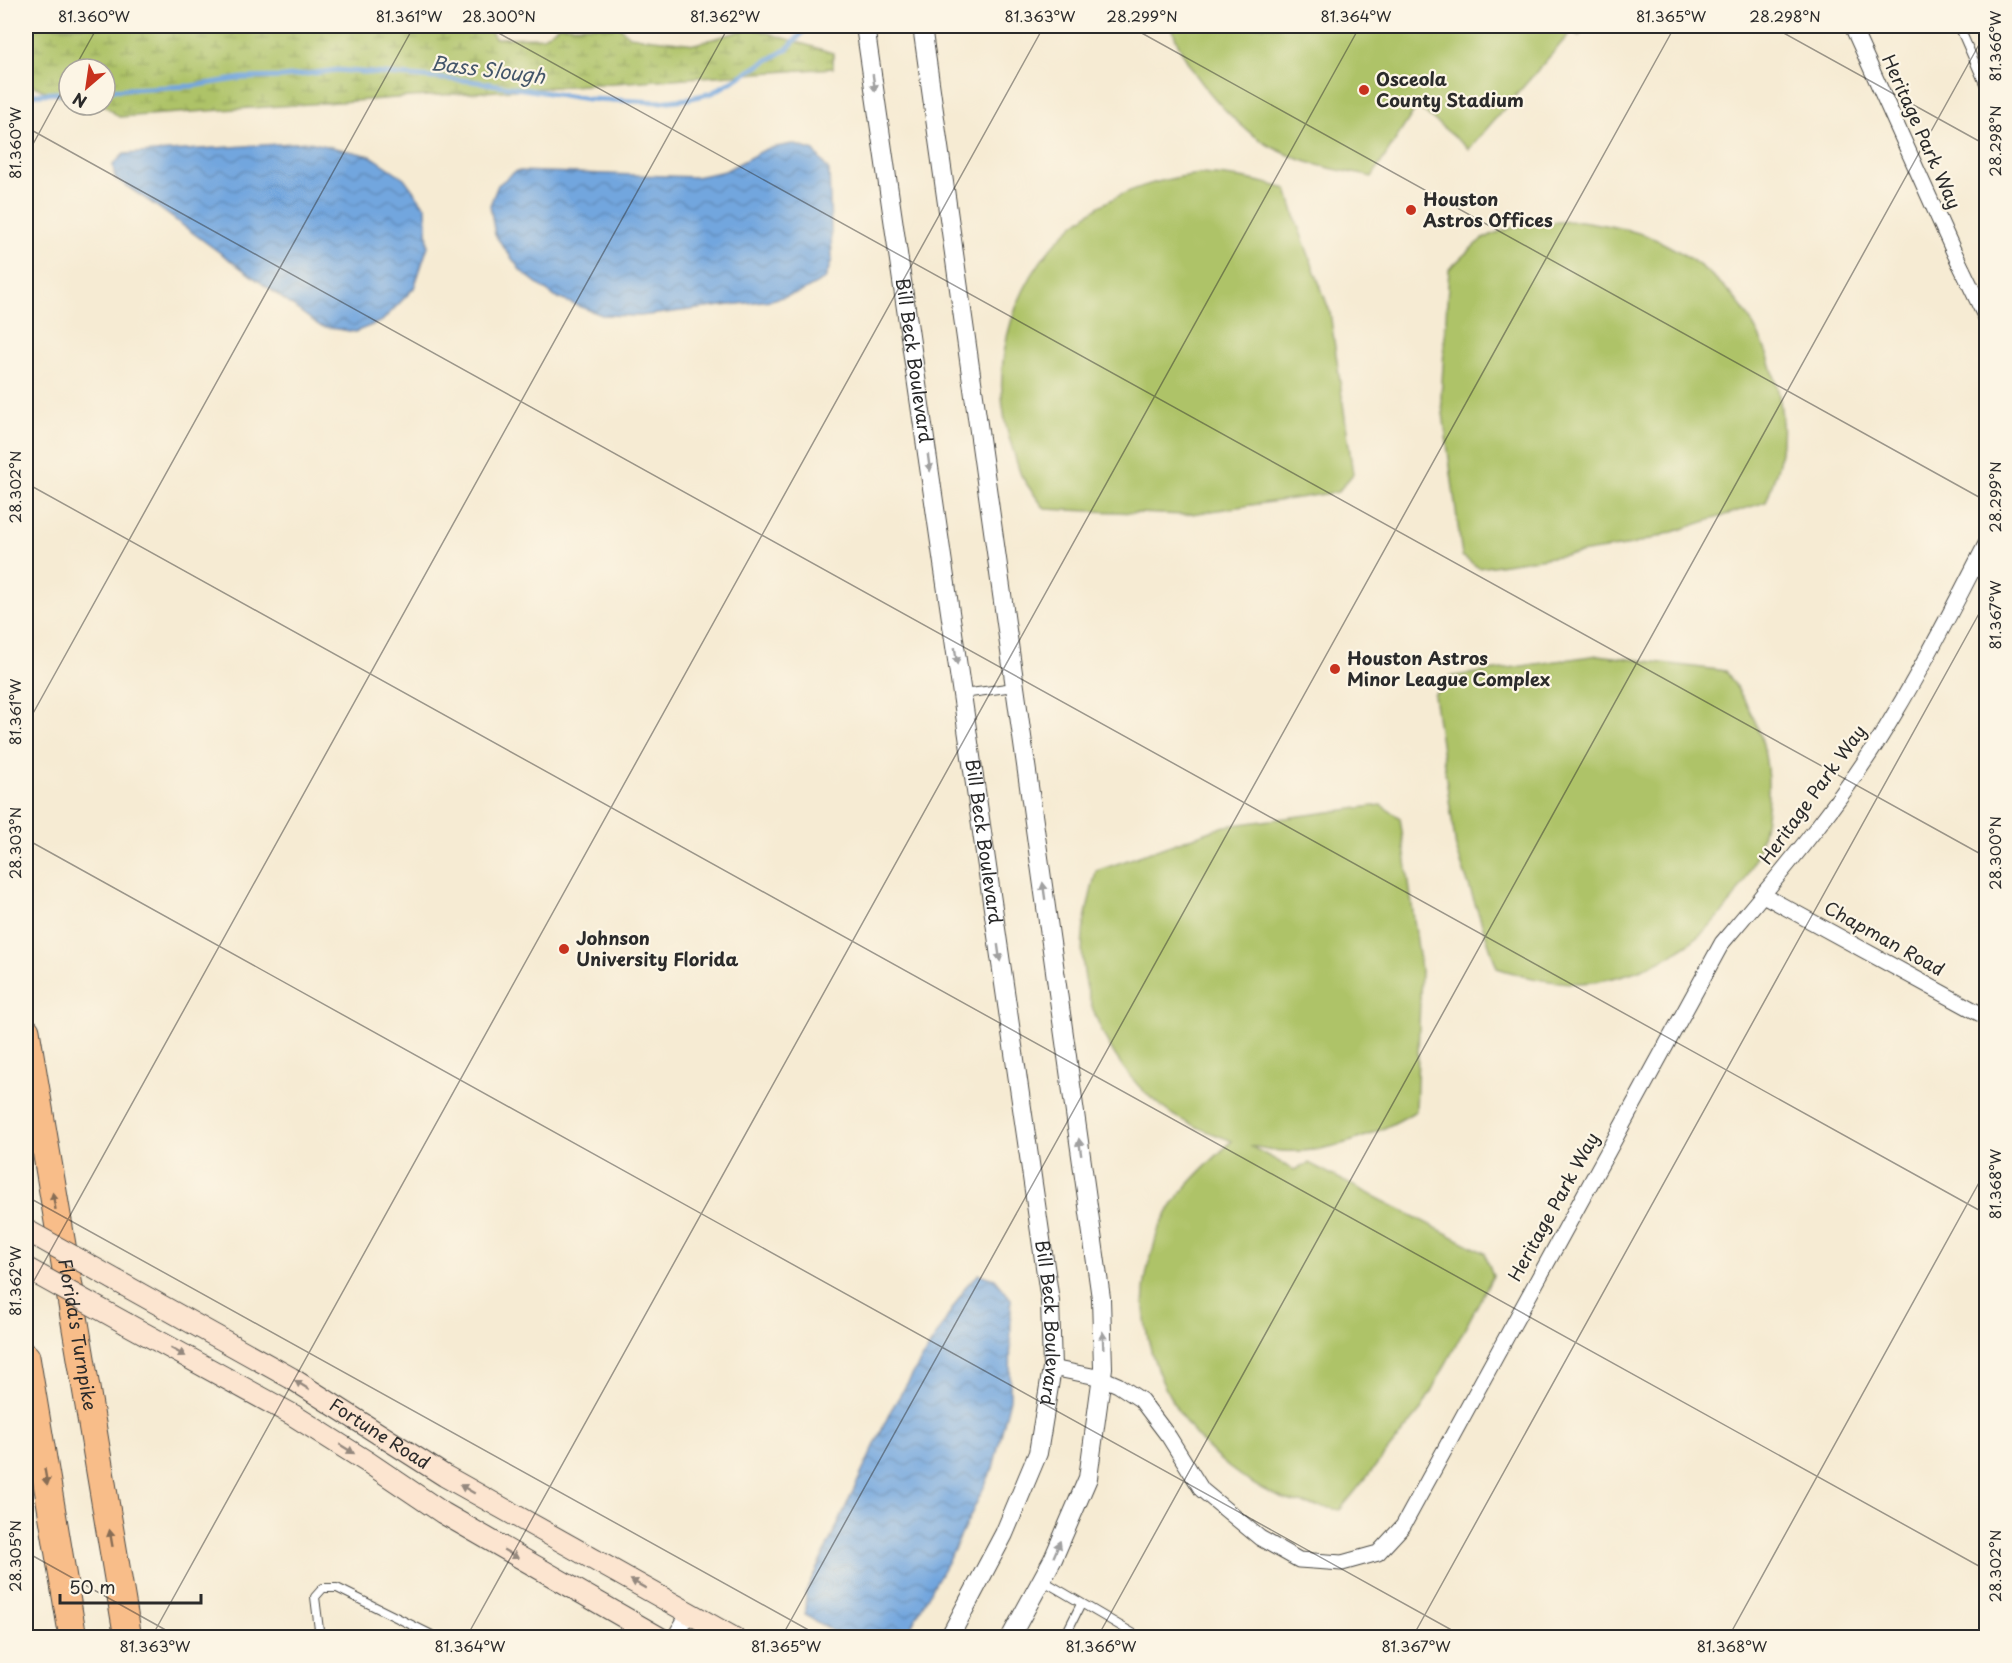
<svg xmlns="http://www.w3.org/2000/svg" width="2012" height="1663" viewBox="0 0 2012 1663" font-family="'Playpen Sans',sans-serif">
  <defs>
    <pattern id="wetland-marsh" width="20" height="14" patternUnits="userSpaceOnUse" patternTransform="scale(1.5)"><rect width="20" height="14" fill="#aec368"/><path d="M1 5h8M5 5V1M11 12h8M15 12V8" fill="none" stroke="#8e9f56"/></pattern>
    <pattern id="water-waves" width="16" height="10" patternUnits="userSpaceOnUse" patternTransform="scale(1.5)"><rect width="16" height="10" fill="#72a6de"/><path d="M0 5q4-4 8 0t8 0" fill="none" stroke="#5e87b4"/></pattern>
  </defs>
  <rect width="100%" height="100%" fill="#fcf5e5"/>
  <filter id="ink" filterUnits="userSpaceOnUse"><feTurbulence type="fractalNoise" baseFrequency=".0167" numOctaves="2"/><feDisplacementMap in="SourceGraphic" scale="12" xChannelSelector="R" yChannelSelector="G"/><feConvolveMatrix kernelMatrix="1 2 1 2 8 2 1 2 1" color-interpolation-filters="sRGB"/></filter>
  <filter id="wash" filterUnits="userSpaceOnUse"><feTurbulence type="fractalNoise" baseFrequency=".008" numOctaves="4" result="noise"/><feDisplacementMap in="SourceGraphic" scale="24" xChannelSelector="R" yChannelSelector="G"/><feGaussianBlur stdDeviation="1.35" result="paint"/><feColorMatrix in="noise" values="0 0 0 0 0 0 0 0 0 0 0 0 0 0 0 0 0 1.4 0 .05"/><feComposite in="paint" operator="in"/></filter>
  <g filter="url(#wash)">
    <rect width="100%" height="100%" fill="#f6ebd3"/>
    <g fill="#aec368" stroke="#6c774a" stroke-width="1.5">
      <path d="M 1172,26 L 1587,26 L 1579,36 L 1572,31 L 1469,149 L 1417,106 L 1372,177 C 1349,172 1323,168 1301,160 C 1289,155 1274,149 1263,142 C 1228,119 1182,67 1172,26 Z"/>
      <path d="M 1200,174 C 1230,175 1258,180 1287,189 L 1298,226 L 1330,312 L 1353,474 L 1338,492 L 1185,515 L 1045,509 C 1037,498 1028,487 1021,475 C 1018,468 1016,460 1014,453 C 982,368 1014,266 1089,213 C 1123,189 1160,179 1200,174 Z"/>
      <path d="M 1581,221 C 1610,226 1639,230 1665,244 C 1689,256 1711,273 1730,293 C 1767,333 1790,404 1780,458 C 1777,473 1771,488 1766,502 L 1632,545 L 1479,568 L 1462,556 L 1441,398 L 1449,269 C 1460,260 1472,245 1485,238 C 1513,223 1550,222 1581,221 Z"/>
      <path d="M 1598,655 L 1726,671 C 1741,694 1756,717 1763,744 C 1785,843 1733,935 1639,970 C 1619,977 1598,983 1577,983 C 1546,983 1526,977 1497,968 L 1456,848 L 1434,695 L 1448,677 Z"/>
      <path d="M 1381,805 L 1400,818 L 1421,970 L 1416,1111 C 1376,1135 1330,1154 1282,1151 C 1272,1151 1260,1147 1250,1146 L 1294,1170 L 1309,1163 L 1485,1253 L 1493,1276 L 1421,1410 L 1340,1510 C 1321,1506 1299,1505 1282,1498 C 1206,1469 1148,1389 1144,1308 C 1142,1289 1147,1268 1153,1250 C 1155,1241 1157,1231 1161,1224 C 1179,1189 1205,1167 1232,1141 C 1212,1133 1189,1126 1170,1113 C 1112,1073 1074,995 1084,925 C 1087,907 1092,889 1096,871 L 1225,826 Z"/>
    </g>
    <polygon fill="url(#wetland-marsh)" stroke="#6c774a" stroke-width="1.5" points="26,26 487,26 495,38 543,37 559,26 619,26 629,36 695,44 752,28 833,53 833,68 119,117 104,105 105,69 69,69 69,96 55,95 26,83"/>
    <g fill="url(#water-waves)" stroke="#4e6884" stroke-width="1.5">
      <polygon points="309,142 371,156 404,178 426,208 428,246 414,288 382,321 355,332 320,326 159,208 115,178 113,165 124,154"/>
      <polygon points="792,144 814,151 829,171 832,260 825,279 801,292 771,300 640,316 602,315 555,297 521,271 495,235 490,205 498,185 516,171 696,177 725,171 766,149"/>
      <polygon points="979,1274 995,1279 1011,1299 1010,1399 993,1468 955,1548 905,1637 842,1637 805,1615 806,1592 891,1410 967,1285"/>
    </g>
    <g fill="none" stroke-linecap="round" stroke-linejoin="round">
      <g stroke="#72a6de" stroke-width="5">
        <polyline points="105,90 192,86 243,78 283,77 337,70 471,81 588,99 660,102 687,99 712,93 787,49 809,26"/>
        <polyline points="26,95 69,92"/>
      </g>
    </g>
  </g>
  <g filter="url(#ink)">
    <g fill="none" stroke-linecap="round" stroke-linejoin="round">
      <g stroke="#494844" stroke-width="10">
        <g id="service">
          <polyline points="1959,26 1986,88"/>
          <polyline points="963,694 1014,687"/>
          <polyline points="1042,1580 1141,1638"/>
          <polyline points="320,1638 315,1597 323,1588 337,1588 438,1638"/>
          <polyline points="1064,1638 1081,1604"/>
        </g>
      </g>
      <g stroke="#494844" stroke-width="17">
        <g id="minor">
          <polyline points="1852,26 1953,250 1986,318"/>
          <polyline points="1763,895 1986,1017"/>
          <path d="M 1052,1368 L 1102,1378 L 1118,1385 L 1141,1400 L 1169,1437 L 1202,1490 L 1260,1538 L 1299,1560 L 1342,1563 L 1378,1553 L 1403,1526 L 1722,943 C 1783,871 1847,796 1895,713 C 1928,658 1957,600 1986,544"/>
          <polyline points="674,1638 689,1613"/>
        </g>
      </g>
      <g stroke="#494844" stroke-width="20">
        <g id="tertiary">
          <path id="s1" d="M 865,26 L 1050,1301 L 1052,1368 L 1038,1453 L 1004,1534 L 949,1638"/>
          <polyline points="922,26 1101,1298 1103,1368 1088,1478 1053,1559 1010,1638"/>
        </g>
      </g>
      <g stroke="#494844" stroke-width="23">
        <g id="secondary">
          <path id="s2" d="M 117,1281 L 291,1378 L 445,1476 L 734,1638"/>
          <polyline points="127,1324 293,1415 369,1463 443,1513 660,1638"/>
        </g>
      </g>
      <g stroke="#494844" stroke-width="29">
        <g id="motorway">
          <path id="s3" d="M 26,1031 L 128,1638"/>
          <polyline points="26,1357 73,1638"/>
        </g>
      </g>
      <use href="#service" stroke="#fff" stroke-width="8"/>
      <use href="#minor" stroke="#fff" stroke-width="15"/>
      <use href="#tertiary" stroke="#fff" stroke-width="18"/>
      <use href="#secondary" stroke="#fce5d0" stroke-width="21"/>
      <use href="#motorway" stroke="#f8bd89" stroke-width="27"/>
      <g stroke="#494844" stroke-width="23" stroke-linecap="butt">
        <g id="secondary-bridge">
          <polyline points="26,1230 117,1281"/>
          <polyline points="26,1268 127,1324"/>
        </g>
      </g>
      <use href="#secondary-bridge" stroke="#fce5d0" stroke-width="21"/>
    </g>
    <defs><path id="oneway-solid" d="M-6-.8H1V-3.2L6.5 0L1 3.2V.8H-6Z" transform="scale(1.5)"/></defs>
    <g fill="#a0a0a0">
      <use href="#oneway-solid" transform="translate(874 83) rotate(82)"/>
      <use href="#oneway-solid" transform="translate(929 463) rotate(82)"/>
      <use href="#oneway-solid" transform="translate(956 656) rotate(82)"/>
      <use href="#oneway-solid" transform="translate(1044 891) rotate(-98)"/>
      <use href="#oneway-solid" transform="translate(999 953) rotate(82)"/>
      <use href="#oneway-solid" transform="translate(1080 1147) rotate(-98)"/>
      <use href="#oneway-solid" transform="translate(1103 1340) rotate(-92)"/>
      <use href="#oneway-solid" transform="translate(1057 1549) rotate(-67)"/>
    </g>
    <g fill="#876d55">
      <use href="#oneway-solid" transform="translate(54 1201) rotate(-100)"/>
      <use href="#oneway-solid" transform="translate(46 1477) rotate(80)"/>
      <use href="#oneway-solid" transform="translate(111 1538) rotate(-100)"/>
    </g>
    <g fill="#94887e">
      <use href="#oneway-solid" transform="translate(178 1352) rotate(29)"/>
      <use href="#oneway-solid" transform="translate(302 1385) rotate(-148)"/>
      <use href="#oneway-solid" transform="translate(347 1449) rotate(32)"/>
      <use href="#oneway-solid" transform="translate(467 1489) rotate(-150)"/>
      <use href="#oneway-solid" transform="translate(511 1554) rotate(30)"/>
      <use href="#oneway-solid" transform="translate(638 1584) rotate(-151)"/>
    </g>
  </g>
  <path fill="none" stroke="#2b2b2b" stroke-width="1.5" stroke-opacity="0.45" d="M 486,26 L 1986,857M 1129,26 L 1986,501M 1771,26 L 1986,145M 74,69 L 98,26M 26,127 L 1986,1214M 26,157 L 69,78M 26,483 L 1986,1570M 26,726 L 414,26M 26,839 L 1466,1638M 26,1196 L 823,1638M 26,1295 L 729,26M 26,1552 L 180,1638M 151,1638 L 1044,26M 466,1638 L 1360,26M 781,1638 L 1675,26M 1097,1638 L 1986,32M 1412,1638 L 1986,601M 1728,1638 L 1986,1170"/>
  <g fill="#c8321e" stroke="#fcf5e5" stroke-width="2">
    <circle cx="1364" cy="90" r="6"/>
    <circle cx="1411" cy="210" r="6"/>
    <circle cx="1335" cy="669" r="6"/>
    <circle cx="564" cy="949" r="6"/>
  </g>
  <g text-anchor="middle" stroke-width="4.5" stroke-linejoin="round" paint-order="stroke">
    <g font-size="18" font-weight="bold" fill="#2b2b2b" stroke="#fcf5e5" text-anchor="start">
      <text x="1376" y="86">Osceola<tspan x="1376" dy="21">County Stadium</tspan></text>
      <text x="1423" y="206">Houston<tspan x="1423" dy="21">Astros Offices</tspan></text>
      <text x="1347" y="665">Houston Astros<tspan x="1347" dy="21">Minor League Complex</tspan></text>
      <text x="576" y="945">Johnson<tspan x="576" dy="21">University Florida</tspan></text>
    </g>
    <g font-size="18" fill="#2b2b2b" stroke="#fcf5e5">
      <text transform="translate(1921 132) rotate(66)" y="6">Heritage Park Way</text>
      <text dy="6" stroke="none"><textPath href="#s1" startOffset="338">Bill Beck Boulevard</textPath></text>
      <text transform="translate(1813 795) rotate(-54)" y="6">Heritage Park Way</text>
      <text dy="6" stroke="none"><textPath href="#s1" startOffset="824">Bill Beck Boulevard</textPath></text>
      <text transform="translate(1884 939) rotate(29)" y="6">Chapman Road</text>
      <text transform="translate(1554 1207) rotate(-61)" y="6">Heritage Park Way</text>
      <text dy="6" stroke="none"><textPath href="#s1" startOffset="1310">Bill Beck Boulevard</textPath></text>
      <text dy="6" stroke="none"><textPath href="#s3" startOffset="308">Florida's Turnpike</textPath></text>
      <text dy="6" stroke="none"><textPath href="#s2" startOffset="304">Fortune Road</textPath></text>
    </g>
    <g font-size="20" font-style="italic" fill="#44566a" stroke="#fcf5e5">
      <text transform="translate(488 70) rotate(7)" y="7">Bass Slough</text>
    </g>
  </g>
  <rect width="2012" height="1663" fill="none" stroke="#fcf5e5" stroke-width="66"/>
  <g transform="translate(87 87) rotate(209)"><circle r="28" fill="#fcf5e5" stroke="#a8a49b" stroke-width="1.5"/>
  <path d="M0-4.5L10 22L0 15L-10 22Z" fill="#c8321e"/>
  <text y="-9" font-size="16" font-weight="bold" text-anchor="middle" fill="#2b2b2b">N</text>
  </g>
  <path d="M60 1594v9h141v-9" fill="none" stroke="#2b2b2b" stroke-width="3"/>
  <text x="69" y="1594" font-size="18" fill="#2b2b2b" stroke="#fcf5e5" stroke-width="4.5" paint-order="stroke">50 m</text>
  <rect x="33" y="33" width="1946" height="1597" fill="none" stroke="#2b2b2b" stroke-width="2"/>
  <g font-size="15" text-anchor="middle" fill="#2b2b2b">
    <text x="94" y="22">81.360°W</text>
    <text x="409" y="22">81.361°W</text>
    <text x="499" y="22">28.300°N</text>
    <text x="725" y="22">81.362°W</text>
    <text x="1040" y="22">81.363°W</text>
    <text x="1142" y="22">28.299°N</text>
    <text x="1356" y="22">81.364°W</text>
    <text x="1671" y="22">81.365°W</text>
    <text x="1785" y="22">28.298°N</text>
    <text transform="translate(1996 46) rotate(-90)" y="5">81.366°W</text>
    <text transform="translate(1996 141) rotate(-90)" y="5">28.298°N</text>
    <text transform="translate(16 143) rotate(-90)" y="5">81.360°W</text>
    <text transform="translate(16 487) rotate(-90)" y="5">28.302°N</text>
    <text transform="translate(1996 497) rotate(-90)" y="5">28.299°N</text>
    <text transform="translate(1996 615) rotate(-90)" y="5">81.367°W</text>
    <text transform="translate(16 712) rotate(-90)" y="5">81.361°W</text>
    <text transform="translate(16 843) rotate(-90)" y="5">28.303°N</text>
    <text transform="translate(1996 853) rotate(-90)" y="5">28.300°N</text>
    <text transform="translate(1996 1184) rotate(-90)" y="5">81.368°W</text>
    <text transform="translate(16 1281) rotate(-90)" y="5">81.362°W</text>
    <text transform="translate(16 1556) rotate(-90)" y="5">28.305°N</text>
    <text transform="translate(1996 1566) rotate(-90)" y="5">28.302°N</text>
    <text x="155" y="1652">81.363°W</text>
    <text x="470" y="1652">81.364°W</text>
    <text x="786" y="1652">81.365°W</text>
    <text x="1101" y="1652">81.366°W</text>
    <text x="1416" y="1652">81.367°W</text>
    <text x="1732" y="1652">81.368°W</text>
  </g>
</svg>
